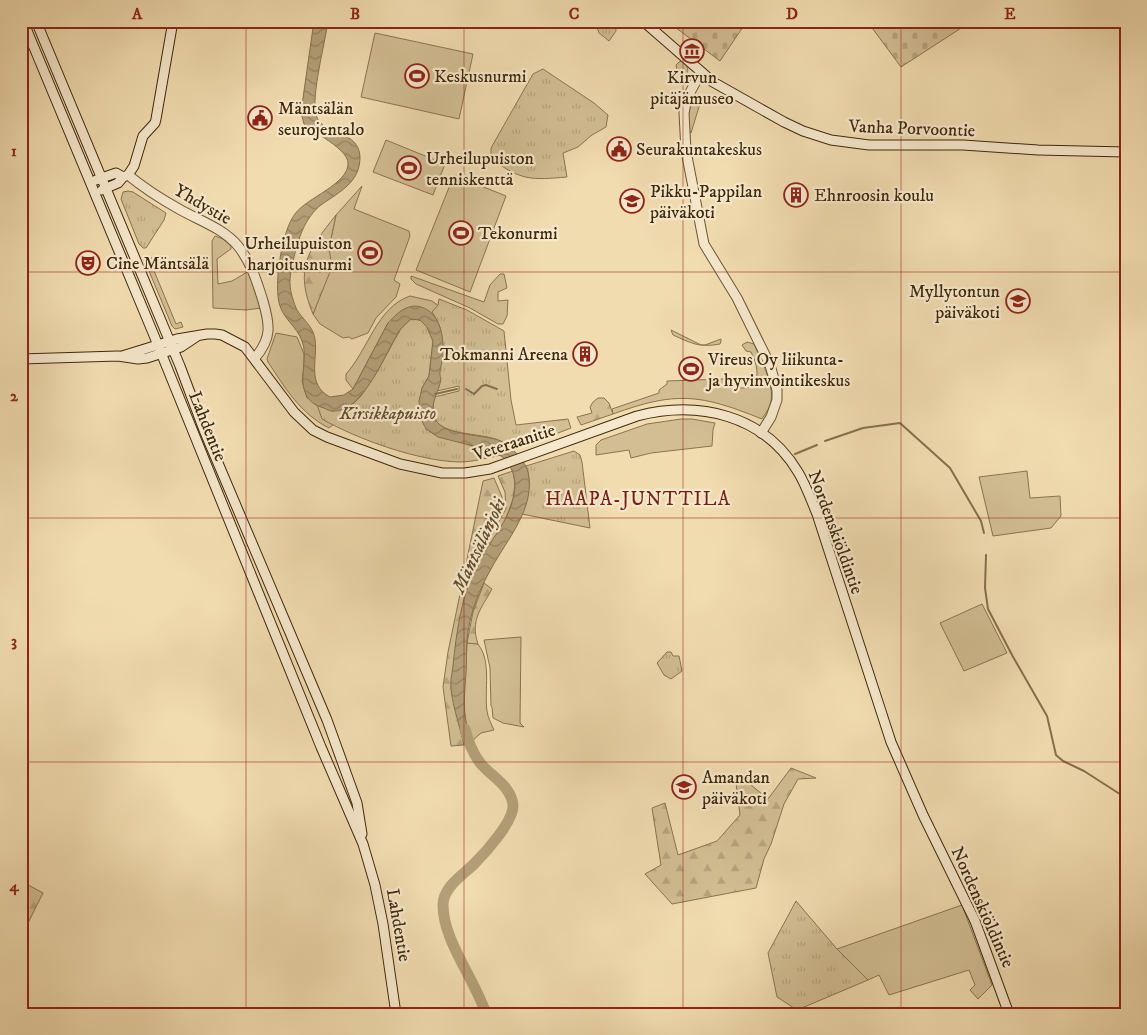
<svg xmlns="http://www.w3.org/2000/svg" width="1147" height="1035" viewBox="0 0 1147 1035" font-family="'IM FELL DW Pica',serif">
  <defs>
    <pattern id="forest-firs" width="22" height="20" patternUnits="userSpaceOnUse" patternTransform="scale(1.25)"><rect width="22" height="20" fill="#d3be94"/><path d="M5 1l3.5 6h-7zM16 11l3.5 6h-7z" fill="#b6a37e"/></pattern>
    <pattern id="cemetery-stones" width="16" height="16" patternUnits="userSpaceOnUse" patternTransform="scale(1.25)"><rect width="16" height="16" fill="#d3be94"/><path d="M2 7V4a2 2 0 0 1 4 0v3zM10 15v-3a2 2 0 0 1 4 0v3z" fill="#b6a37e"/></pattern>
    <pattern id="park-tufts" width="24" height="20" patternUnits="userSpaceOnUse" patternTransform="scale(1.25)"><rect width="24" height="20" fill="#d3be94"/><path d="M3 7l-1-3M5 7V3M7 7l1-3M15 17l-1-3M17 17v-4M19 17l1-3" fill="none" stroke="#b6a37e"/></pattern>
    <pattern id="water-waves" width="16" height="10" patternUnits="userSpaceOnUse" patternTransform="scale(1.25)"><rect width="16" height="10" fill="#b49f78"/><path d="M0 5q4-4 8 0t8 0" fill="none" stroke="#948261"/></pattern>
  </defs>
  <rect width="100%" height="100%" fill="#f1dcb0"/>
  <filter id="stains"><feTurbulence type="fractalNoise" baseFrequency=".004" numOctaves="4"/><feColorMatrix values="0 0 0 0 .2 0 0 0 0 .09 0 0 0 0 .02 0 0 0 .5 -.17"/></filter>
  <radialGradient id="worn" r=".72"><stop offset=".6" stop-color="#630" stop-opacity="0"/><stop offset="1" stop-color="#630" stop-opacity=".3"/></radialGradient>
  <g fill="#d3be94" stroke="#887450">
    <polygon points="375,33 473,54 459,119 361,97"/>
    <path d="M 682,61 C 689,66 688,70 687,78 L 684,78 L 677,70 L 676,65 L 679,62 Z"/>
    <path d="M 698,94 L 702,97 L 691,133 L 689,131 C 686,117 689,106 698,94 Z"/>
    <polygon points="386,140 445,164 433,195 373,172"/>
    <polygon points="454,175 506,196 470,292 416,270"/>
    <polygon points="362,186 354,209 409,231 410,236 394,280 400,284 396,297 376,318 368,333 352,339 349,337 343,338 320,324 313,314 331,267 329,248 336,215"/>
    <polygon points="215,236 223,239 231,246 231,249 217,259 218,284 232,281 249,271 261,308 246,310 213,308 212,241"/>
    <polygon points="149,257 152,258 150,261 176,324 181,322 183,327 175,329 172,326 144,259"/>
    <polygon points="500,274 504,274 507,288 498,292 498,301 508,300 507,316 503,324 498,324 470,308 416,284 411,279 411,276 484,302 490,285"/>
    <path d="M 410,296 L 432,301 L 447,312 L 388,323 L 353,389 L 346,380 L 346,374 C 368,350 377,307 410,296 Z"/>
    <path d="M 671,330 L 701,345 L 705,345 L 721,339 L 721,341 L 720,344 C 699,348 691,343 673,335 Z"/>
    <path d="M 276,333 L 297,337 L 304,354 L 304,368 L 302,381 L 307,398 L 354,403 L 356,401 L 339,420 L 329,428 C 301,414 285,388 268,362 L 267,359 Z"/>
    <path d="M 747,342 L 754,344 C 761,361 774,383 771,401 C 770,408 765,414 762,419 C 700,394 676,391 613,414 L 612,409 L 659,393 L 659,390 L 667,384 L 667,381 L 724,379 L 726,383 C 756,398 764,377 751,352 L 746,351 L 742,345 Z"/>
    <polygon points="681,419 692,419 715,423 713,430 712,446 651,453 631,458 629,450 596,455 596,445 601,440 647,424"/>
    <polygon points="1027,471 1030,498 1060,496 1061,516 1051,528 993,536 979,477"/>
    <polygon points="982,604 1007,653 964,671 940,623"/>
    <polygon points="521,637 520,723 524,727 503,723 493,718 492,707 491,706 490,668 484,640"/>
    <path d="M 467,643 L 478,644 C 492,662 484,690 487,711 C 488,718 491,723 494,730 L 481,733 L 472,741 C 458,710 466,676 467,643 Z"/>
    <polygon points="962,905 992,985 978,999 970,990 975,985 969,970 889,995 879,975 868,980 837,949"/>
  </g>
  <g fill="url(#forest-firs)" stroke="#887450">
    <path d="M 336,215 L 329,248 L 332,267 L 313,314 C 294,269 308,250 336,215 Z"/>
    <polygon points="598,398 604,398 609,403 613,414 581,425 577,417 592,413 590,407 593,402"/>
    <polygon points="513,471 515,484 513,499 504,523 478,564 463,603 451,688 464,745 451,746 443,687 448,652 464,575 471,568 506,509 505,492 498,476"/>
    <polygon points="494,478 502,497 501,509 470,564 465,569 483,481"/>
    <path d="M 484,583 L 492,589 C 481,609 470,620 478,644 L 467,643 L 473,612 Z"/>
    <polygon points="791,768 816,778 798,779 784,804 771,844 764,859 756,888 672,904 645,874 661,865 652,808 665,803 678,855 717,841 740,815 736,783 745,780 768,799"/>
    <polygon points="21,881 43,893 21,937"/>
  </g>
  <g fill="url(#cemetery-stones)" stroke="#887450">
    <polygon points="667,21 747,21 720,61"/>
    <polygon points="867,21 972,21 901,67"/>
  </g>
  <g fill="url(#park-tufts)" stroke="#887450">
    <polygon points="595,21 615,21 616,31 609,41 599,33"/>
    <path d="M 543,69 L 594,103 L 608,115 L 606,127 L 592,135 L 578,147 L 563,153 L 567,177 C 532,180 520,181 491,158 L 491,148 L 533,74 Z"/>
    <polygon points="128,191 133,192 166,213 164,220 146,248 143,248 139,244 121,199 123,192"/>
    <path d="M 439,299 L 467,310 L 504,331 L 511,400 L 516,425 L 568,419 L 571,428 L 514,450 C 493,429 459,440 437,423 L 433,411 L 434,397 L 459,391 L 459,386 L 437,391 C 440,386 439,383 439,376 C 441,352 448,335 432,312 L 438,305 Z"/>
    <path d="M 411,319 L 420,320 L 427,327 L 433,341 L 429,376 L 422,388 L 420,417 L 473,447 L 493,451 L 501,455 C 487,458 473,462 459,462 C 418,461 357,439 322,419 L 317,405 L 333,411 L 354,403 L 361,396 L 377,372 L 401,328 Z"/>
    <path d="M 574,451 L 580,455 L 582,462 L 590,528 L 522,514 C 528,499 532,482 526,466 Z"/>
    <polygon points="667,652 671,652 673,656 679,656 682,671 671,679 664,675 657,663"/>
    <polygon points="796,901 837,949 868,980 797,1010 777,997 768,953"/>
  </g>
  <path fill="url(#water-waves)" stroke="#85704c" d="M 314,21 L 328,21 C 325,43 311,96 316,115 C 323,137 359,129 360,157 C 360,183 339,192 321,205 C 314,210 307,220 303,229 C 298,239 289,273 290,284 C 290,291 294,304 297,310 C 303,320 313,326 315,339 C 318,360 306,384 330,397 L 344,395 L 353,389 L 388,323 C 397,313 408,303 421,307 C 441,313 444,338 443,356 C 442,364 438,372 441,379 C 439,392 430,402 434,416 C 439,436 481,434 498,440 C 508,444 514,450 521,459 C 524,463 527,467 528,472 C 536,508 507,539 491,569 C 479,590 469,615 467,640 C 466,651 467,663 466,674 C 464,698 462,719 472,741 L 464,745 C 460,727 453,708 451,689 C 450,682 452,674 453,666 C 456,634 462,592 478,563 C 492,537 514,516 515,485 C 515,470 506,457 493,451 L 438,437 L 426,429 L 420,417 L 419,401 L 422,388 L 429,376 L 433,341 L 427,327 L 420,320 L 411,319 C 407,323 403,326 400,330 C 386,351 363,414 332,411 C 329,411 325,408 321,407 C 312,404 307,399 304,389 C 300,374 308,356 302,341 C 297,327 284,319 280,306 C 273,286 282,230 295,214 C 306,198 349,184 348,163 C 348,149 314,133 304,124 L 301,112 Z"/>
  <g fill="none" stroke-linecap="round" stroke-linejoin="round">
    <g stroke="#85704c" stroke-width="2">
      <polyline points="466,389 474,394 482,386 486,385 497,389"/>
      <polyline points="435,394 457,389"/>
      <polyline points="825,441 863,428 900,423 950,468 981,521 984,533"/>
      <polyline points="795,454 817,445"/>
      <polyline points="986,555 985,588 988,609 1012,655 1047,716 1056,755 1063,761 1084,771 1126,798"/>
    </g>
    <path stroke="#b49f78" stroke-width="11" d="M 465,729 C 468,741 473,754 481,764 C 492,777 511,786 513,805 C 514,821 486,852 474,864 C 463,875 443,887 443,905 C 443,941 475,979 486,1014"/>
    <g stroke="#6b5634" stroke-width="11">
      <g id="tertiary">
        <polyline points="701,72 687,98 684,113 686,151 704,244 737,298 770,365 777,390 777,400 771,417 761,433"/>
        <path d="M 128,175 C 144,188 161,199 179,209 C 198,220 223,228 238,246 C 251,262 257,282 263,301 C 270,325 272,338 255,358"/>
      </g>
    </g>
    <g stroke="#3e290b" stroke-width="11">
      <g id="secondary">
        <polyline points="23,21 153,333 321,747 363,844 375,885 383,924 396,1014"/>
        <polyline points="36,21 180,366 204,430 327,720 357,803 362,834"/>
        <polyline points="643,21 713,82 784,122 803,131 831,140 869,145 963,145 1038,150 1126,152"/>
        <polyline points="96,180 116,173 123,177 128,175 134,166 143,136 155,123 156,119 173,21"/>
        <polyline points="102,190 118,183 123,177"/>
        <path d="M 122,356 L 177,339 L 207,334 L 215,334 L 222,335 L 245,347 L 294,412 L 313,430 L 327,437 L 400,464 L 442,473 L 465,473 L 490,469 L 637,416 C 699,400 764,415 798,472 C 806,485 811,500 817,514 L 891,742 L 923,815 L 975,921 L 1009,1014"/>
        <polyline points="21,359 118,356 138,359 147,358 181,347 196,337"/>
      </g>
    </g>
    <use href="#tertiary" stroke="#f6e8cc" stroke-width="9"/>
    <use href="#secondary" stroke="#f6e8cc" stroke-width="9"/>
  </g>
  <path fill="none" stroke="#8f2418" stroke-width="1" stroke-opacity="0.55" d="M 246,21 L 246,1014M 464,21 L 464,1014M 683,21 L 683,1014M 901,21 L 901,1014M 21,272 L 1126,272M 21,518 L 1126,518M 21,762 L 1126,762"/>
  <defs>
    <g id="museum-ring" transform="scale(1.25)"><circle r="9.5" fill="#f6e8cc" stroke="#8f2418" stroke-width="1.5"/><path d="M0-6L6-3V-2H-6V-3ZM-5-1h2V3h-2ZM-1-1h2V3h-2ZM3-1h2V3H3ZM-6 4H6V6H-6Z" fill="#8f2418"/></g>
    <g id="stadium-ring" transform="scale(1.25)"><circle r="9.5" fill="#f6e8cc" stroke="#8f2418" stroke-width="1.5"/><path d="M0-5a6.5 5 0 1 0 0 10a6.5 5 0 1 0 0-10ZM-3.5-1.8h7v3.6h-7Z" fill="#8f2418"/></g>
    <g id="civic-ring" transform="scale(1.25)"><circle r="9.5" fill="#f6e8cc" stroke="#8f2418" stroke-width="1.5"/><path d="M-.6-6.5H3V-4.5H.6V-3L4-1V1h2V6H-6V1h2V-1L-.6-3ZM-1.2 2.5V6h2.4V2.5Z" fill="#8f2418"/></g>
    <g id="building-ring" transform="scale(1.25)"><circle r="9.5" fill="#f6e8cc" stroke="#8f2418" stroke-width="1.5"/><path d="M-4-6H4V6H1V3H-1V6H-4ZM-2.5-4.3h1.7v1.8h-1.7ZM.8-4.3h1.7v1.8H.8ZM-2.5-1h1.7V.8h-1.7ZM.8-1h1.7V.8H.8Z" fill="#8f2418"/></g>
    <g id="school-ring" transform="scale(1.25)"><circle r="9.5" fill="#f6e8cc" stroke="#8f2418" stroke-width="1.5"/><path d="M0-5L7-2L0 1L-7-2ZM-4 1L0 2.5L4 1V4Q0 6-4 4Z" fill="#8f2418"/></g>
    <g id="theatre-ring" transform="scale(1.25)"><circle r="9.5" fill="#f6e8cc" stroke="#8f2418" stroke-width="1.5"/><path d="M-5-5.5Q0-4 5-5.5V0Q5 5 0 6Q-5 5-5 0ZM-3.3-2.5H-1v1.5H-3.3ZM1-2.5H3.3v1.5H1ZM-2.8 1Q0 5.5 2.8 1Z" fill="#8f2418"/></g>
  </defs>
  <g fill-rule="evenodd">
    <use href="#museum-ring" x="692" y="51"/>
    <use href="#stadium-ring" x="417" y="76"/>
    <use href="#civic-ring" x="260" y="118"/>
    <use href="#civic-ring" x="619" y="149"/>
    <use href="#stadium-ring" x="409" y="168"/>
    <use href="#building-ring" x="796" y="195"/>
    <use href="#school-ring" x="632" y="201"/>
    <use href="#stadium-ring" x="461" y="233"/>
    <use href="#stadium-ring" x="370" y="253"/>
    <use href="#theatre-ring" x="88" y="263"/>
    <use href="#school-ring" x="1018" y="301"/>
    <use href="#building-ring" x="585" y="354"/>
    <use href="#stadium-ring" x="691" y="369"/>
    <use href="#school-ring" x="684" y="787"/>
  </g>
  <g text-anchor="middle" stroke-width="4.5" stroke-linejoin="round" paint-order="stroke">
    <g font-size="18" fill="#3e290b" stroke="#f6e8cc" text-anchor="start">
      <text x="434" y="82">Keskusnurmi</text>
      <text x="692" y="83" text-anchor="middle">Kirvun<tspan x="692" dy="21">pitäjämuseo</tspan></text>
      <text x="278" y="114">Mäntsälän<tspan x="278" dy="21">seurojentalo</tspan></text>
      <text x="636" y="155">Seurakuntakeskus</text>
      <text x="426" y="164">Urheilupuiston<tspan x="426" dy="21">tenniskenttä</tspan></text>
      <text x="650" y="197">Pikku-Pappilan<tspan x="650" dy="21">päiväkoti</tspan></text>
      <text x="814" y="201">Ehnroosin koulu</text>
      <text x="478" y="239">Tekonurmi</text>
      <text x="352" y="249" text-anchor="end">Urheilupuiston<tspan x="352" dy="21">harjoitusnurmi</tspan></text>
      <text x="106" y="269">Cine Mäntsälä</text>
      <text x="1000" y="297" text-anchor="end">Myllytontun<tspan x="1000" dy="21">päiväkoti</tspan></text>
      <text x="568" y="360" text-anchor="end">Tokmanni Areena</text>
      <text x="708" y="365">Vireus Oy liikunta-<tspan x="708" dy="21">ja hyvinvointikeskus</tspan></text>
      <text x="702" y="783">Amandan<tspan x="702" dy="21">päiväkoti</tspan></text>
    </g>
    <g font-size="18" fill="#3e290b" stroke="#f6e8cc">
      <text transform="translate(912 128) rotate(2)" y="6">Vanha Porvoontie</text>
      <text transform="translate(203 204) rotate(30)" y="6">Yhdystie</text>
      <text transform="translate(208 426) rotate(68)" y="6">Lahdentie</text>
      <text transform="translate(514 442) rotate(-18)" y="6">Veteraanitie</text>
      <text transform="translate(836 532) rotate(70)" y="6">Nordenskiöldintie</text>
      <text transform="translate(983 907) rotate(66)" y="6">Nordenskiöldintie</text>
      <text transform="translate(399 925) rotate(80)" y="6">Lahdentie</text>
    </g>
    <g font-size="18" font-style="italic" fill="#634e2d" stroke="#f6e8cc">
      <text x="388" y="419">Kirsikkapuisto</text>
    </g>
    <g font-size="19" letter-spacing="1" fill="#7a1f14" stroke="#f6e8cc">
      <text x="638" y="505">HAAPA-JUNTTILA</text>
    </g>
    <g font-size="19" font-style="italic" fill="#614c2c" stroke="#f6e8cc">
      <text transform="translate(478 545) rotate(-65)" y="7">Mäntsälänjoki</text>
    </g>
  </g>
  <rect width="1147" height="1035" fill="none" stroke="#f1dcb0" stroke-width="55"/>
  <rect x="28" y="28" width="1092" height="980" fill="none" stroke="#8f2418" stroke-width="2"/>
  <g font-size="16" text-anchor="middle" font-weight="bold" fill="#8f2418">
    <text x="137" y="19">A</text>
    <text x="355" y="19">B</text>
    <text x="574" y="19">C</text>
    <text x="792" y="19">D</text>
    <text x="1010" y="19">E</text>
    <text x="14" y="156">1</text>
    <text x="14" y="401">2</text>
    <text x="14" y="646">3</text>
    <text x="14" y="891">4</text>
  </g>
  <rect width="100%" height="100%" filter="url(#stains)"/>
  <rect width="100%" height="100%" fill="url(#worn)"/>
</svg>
